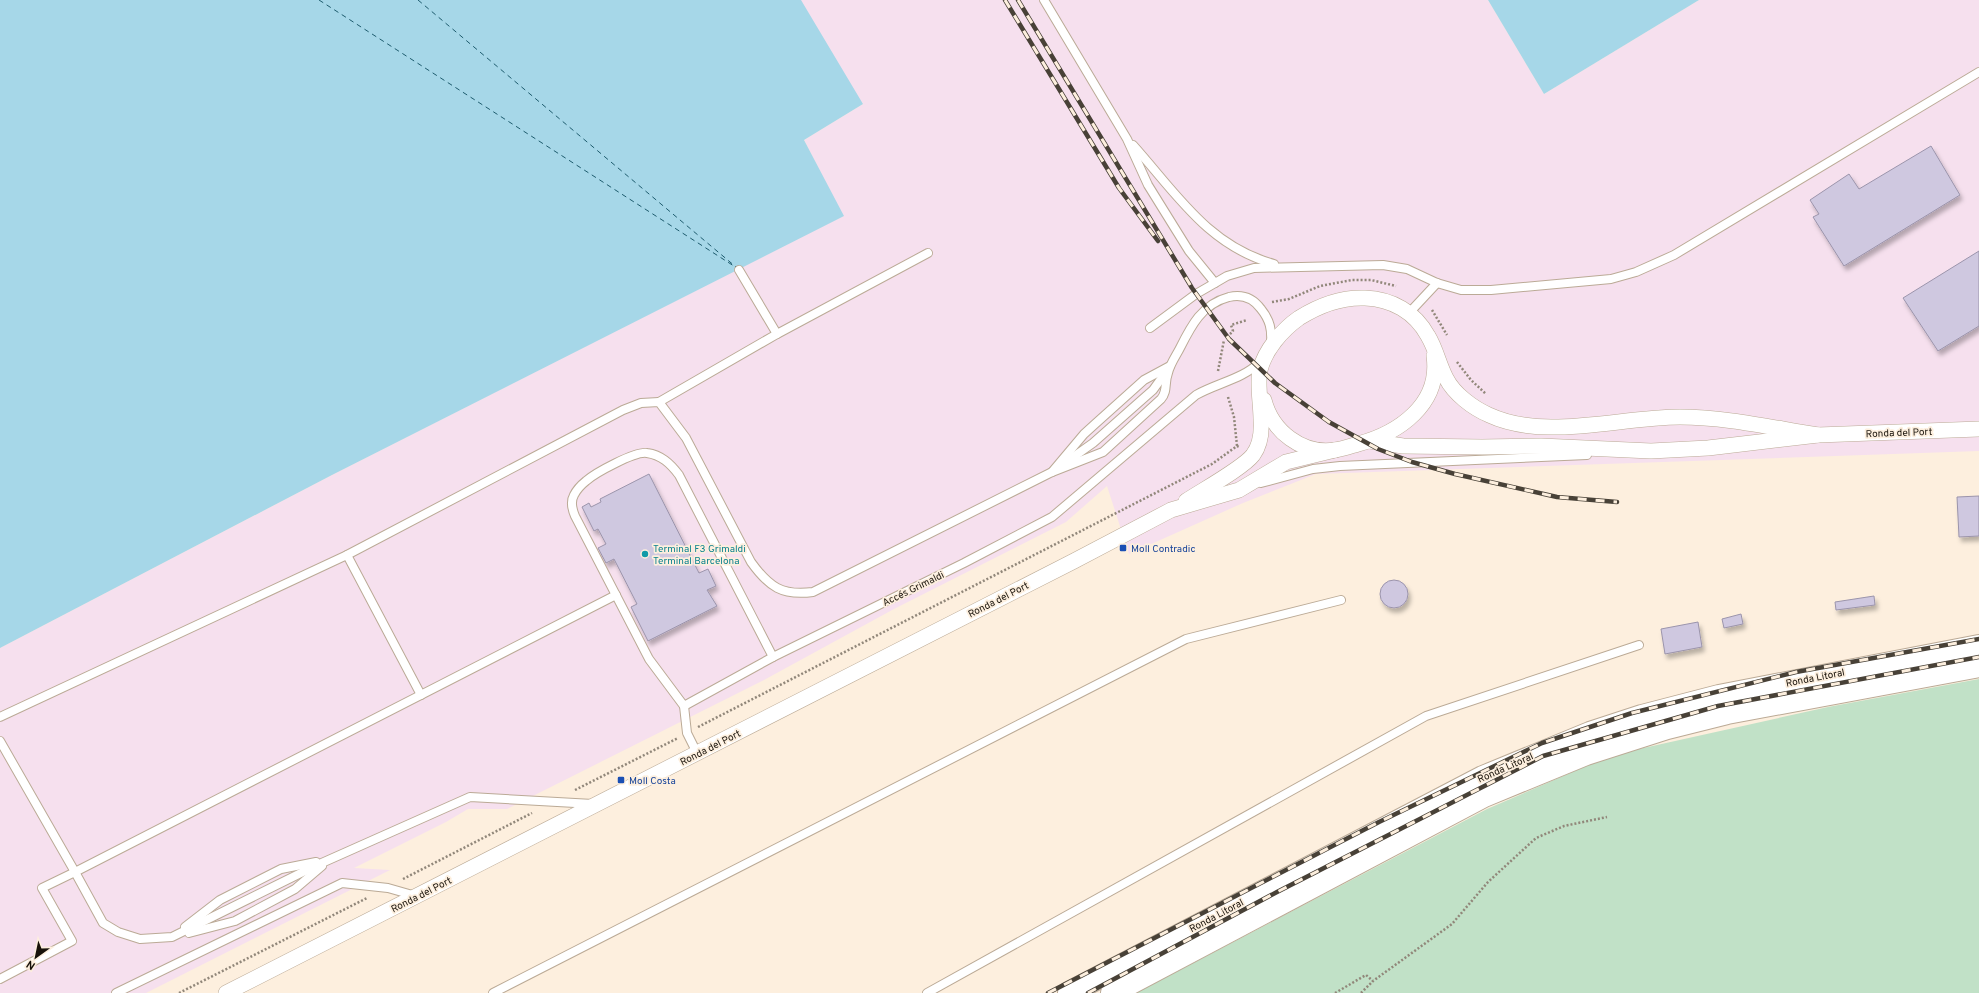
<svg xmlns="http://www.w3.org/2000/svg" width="1979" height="993" viewBox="0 0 1979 993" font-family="Overpass,sans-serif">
  <defs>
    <filter id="shadow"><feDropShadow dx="2.5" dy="4.5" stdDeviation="2" flood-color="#0004"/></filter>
  </defs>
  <rect width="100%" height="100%" fill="#fdefde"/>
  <polygon fill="#f6e0ee" points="779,0 1488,0 1544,94 1699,0 1979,0 1979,451 1316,474 1243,503 1129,554 1107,486 1066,522 894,609 764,680 507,809 468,809 446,822 354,868 390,870 146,993 0,993 0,648 332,475 843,216 804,140 863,104"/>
  <polygon fill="#c1e1c7" points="1979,679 1979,993 1136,993 1487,809 1591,764 1639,749 1828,707"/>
  <g fill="#a6d7e8">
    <polygon points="0,0 801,0 863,104 804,140 844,216 332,475 0,648"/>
    <polygon points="1488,0 1699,0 1544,94"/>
  </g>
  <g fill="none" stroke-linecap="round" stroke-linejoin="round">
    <g stroke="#1e5c6e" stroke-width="1" stroke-dasharray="5 4" stroke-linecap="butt">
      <polyline points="319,0 737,268"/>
      <polyline points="418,0 736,267"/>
    </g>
  </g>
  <g fill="#cfc8e0" stroke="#9b94ab" filter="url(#shadow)">
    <polygon points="1931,146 1960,195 1844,266 1813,217 1819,214 1810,200 1849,174 1859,189"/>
    <polygon points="1979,251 1979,326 1938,351 1903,298"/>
    <polygon points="649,474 699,573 708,569 716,586 707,590 717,606 648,641 631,607 637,604 614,559 606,563 598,548 606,544 598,529 594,531 582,507 589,503 591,507 601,502 600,499"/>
    <polygon points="1979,496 1979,536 1959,537 1957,497"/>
    <circle cx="1394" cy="594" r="14"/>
    <polygon points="1874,596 1875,605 1836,610 1835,602"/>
    <polygon points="1741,614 1743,624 1724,628 1722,619"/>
    <polygon points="1698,622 1702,647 1665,654 1661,629"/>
  </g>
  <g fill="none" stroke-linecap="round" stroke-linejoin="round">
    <g stroke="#bbaa96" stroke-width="10">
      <g id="service">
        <polyline points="1044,0 1127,139 1148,185 1189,251 1215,283"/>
        <path d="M 1133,145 C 1176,193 1208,246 1274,264"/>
        <polyline points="739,270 777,334"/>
        <polyline points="1409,313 1437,283"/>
        <polyline points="1150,328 1196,294 1215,283 1227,276 1254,268 1383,265 1407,269 1437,283 1461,290 1491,290 1611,279 1636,272 1674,255 1979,72"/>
        <polyline points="659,402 777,334 928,253"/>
        <polyline points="1062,465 1093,443 1145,397 1153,390 1166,372"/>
        <polyline points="1052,472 1084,434 1095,424 1144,380 1170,366"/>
        <polyline points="1261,483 1313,469 1340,466 1587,455"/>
        <polyline points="347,555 421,695"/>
        <path d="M 684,706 L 773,657 L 964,563 L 1052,517 L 1196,395 C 1217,383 1243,379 1260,362"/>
        <path d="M 0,717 L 347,555 L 623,410 L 641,403 L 659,402 L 686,438 L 751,562 C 769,587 782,596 813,592 L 1052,472 L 1103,452 L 1161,399 C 1168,391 1164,383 1168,373 C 1170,364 1176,356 1180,348 C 1191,326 1202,304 1229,297 C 1242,294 1253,298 1261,309 C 1270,320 1272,330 1271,343"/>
        <polyline points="0,741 75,872 616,595"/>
        <path d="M 697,753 L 687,733 L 684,706 L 649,659 L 575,516 C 572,509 570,502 574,495 C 577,489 581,485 586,481 C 595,473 635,451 647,453 C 661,455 670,463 679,475 L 773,657"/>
        <polyline points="185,927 220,900 281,869 316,862"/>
        <polyline points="189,933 235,921 295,889 322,866"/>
        <polyline points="0,979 72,941 42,888 75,872 103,923 118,932 140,939 172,937 315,866 470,797 593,804"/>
        <polyline points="116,993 342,883 388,888 416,896"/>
        <polyline points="493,993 1186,639 1341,600"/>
        <polyline points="927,993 1426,716 1639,645"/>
      </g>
    </g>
    <g stroke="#bbaa96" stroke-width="16">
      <g id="minor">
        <path d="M 1264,400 C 1272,431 1302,455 1335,450 C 1343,449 1351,446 1358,444 C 1399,433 1441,404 1434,356"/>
        <polyline points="1370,441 1403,446 1482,447 1541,446 1651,451 1708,448 1818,435 1979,429"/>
        <path d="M 1186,501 C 1201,491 1243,468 1253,455 C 1261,444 1262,432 1261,419 C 1261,405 1257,383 1260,370 C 1265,350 1282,330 1299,318 C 1318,306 1342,297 1365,298 C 1392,299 1415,312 1428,336 C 1436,349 1439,365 1446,378 C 1454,394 1473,408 1489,415 C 1545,441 1619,417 1680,417 C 1726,417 1773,428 1818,435"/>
        <polyline points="226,993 1074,561 1171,510 1239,490 1286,462 1335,450"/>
      </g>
    </g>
    <g stroke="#bbaa96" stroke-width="24">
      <g id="trunk">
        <polyline points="1069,993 1483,777 1590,733 1642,716 1719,696 1979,646"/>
        <polyline points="1112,993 1484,796 1586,754 1667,728 1727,713 1979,666"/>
      </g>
    </g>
    <g stroke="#91877a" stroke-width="2.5" stroke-dasharray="2 2" stroke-linecap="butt">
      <polyline points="1272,302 1289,299 1320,286 1352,280 1371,280 1396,286"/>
      <polyline points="1432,310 1447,335"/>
      <polyline points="1230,334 1233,331 1231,325 1247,320"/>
      <polyline points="1457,362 1471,380 1486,394"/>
      <polyline points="1218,371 1224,340"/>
      <polyline points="1228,397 1234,417 1237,446"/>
      <polyline points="698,727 1212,464 1237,446 1239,447"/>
      <polyline points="575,790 678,738"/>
      <polyline points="403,879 532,813"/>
      <polyline points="179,993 367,898"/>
      <polyline points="1335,993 1366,975 1373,981 1452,924 1488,882 1536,838 1564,826 1607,817"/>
      <polyline points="1361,993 1373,981"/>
    </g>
    <use href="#service" stroke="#fff" stroke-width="8"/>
    <use href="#minor" stroke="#fff" stroke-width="15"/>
    <use href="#trunk" stroke="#fff" stroke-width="22"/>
    <g stroke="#484137" stroke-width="4.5">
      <g id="rail">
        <polyline points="1005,0 1119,188 1158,241"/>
        <polyline points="1018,0 1192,288 1229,339 1275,383 1329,422 1378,449 1412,462 1455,474 1557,497 1617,502"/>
        <polyline points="1048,993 1379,822 1542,743 1632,713 1796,672 1979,639"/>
        <polyline points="1088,993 1277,892 1543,756 1718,706 1979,657"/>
      </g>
    </g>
    <use href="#rail" stroke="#fdefde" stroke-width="3" stroke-dasharray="9" stroke-linecap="butt"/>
  </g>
  <g fill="#1a4fb4" stroke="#fdefde" stroke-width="1.5">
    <rect x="1119" y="544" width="8" height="8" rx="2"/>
    <rect x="617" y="776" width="8" height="8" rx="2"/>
  </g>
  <circle fill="#0f9aa8" stroke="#fdefde" stroke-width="1.5" cx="645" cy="554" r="4"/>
  <g text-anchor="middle" stroke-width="3.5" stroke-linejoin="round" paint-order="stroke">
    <g font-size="10" fill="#18120a" stroke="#fdefde">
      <text transform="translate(1899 432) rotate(-2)" y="4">Ronda del Port</text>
      <text transform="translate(913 588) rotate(-26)" y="4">Accés Grimaldi</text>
      <text transform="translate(998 599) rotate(-27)" y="4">Ronda del Port</text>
      <text transform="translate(1815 677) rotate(-11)" y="4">Ronda Litoral</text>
      <text transform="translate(710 747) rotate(-27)" y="4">Ronda del Port</text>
      <text transform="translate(1505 767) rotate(-24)" y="4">Ronda Litoral</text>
      <text transform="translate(421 894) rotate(-27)" y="4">Ronda del Port</text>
      <text transform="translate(1216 915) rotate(-28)" y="4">Ronda Litoral</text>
    </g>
    <g font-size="10" fill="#0d838f" stroke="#fdefde" text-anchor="start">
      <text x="653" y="552">Terminal F3 Grimaldi<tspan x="653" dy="12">Terminal Barcelona</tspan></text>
    </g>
    <g font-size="10" fill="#164399" stroke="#fdefde" text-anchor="start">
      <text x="1131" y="552">Moll Contradic</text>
      <text x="629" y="784">Moll Costa</text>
    </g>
  </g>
  <g transform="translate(36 957) rotate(213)" stroke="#fdefde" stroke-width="3" paint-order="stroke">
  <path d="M0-3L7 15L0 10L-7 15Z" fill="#18120a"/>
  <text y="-6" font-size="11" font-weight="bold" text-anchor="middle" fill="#18120a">N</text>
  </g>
</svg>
